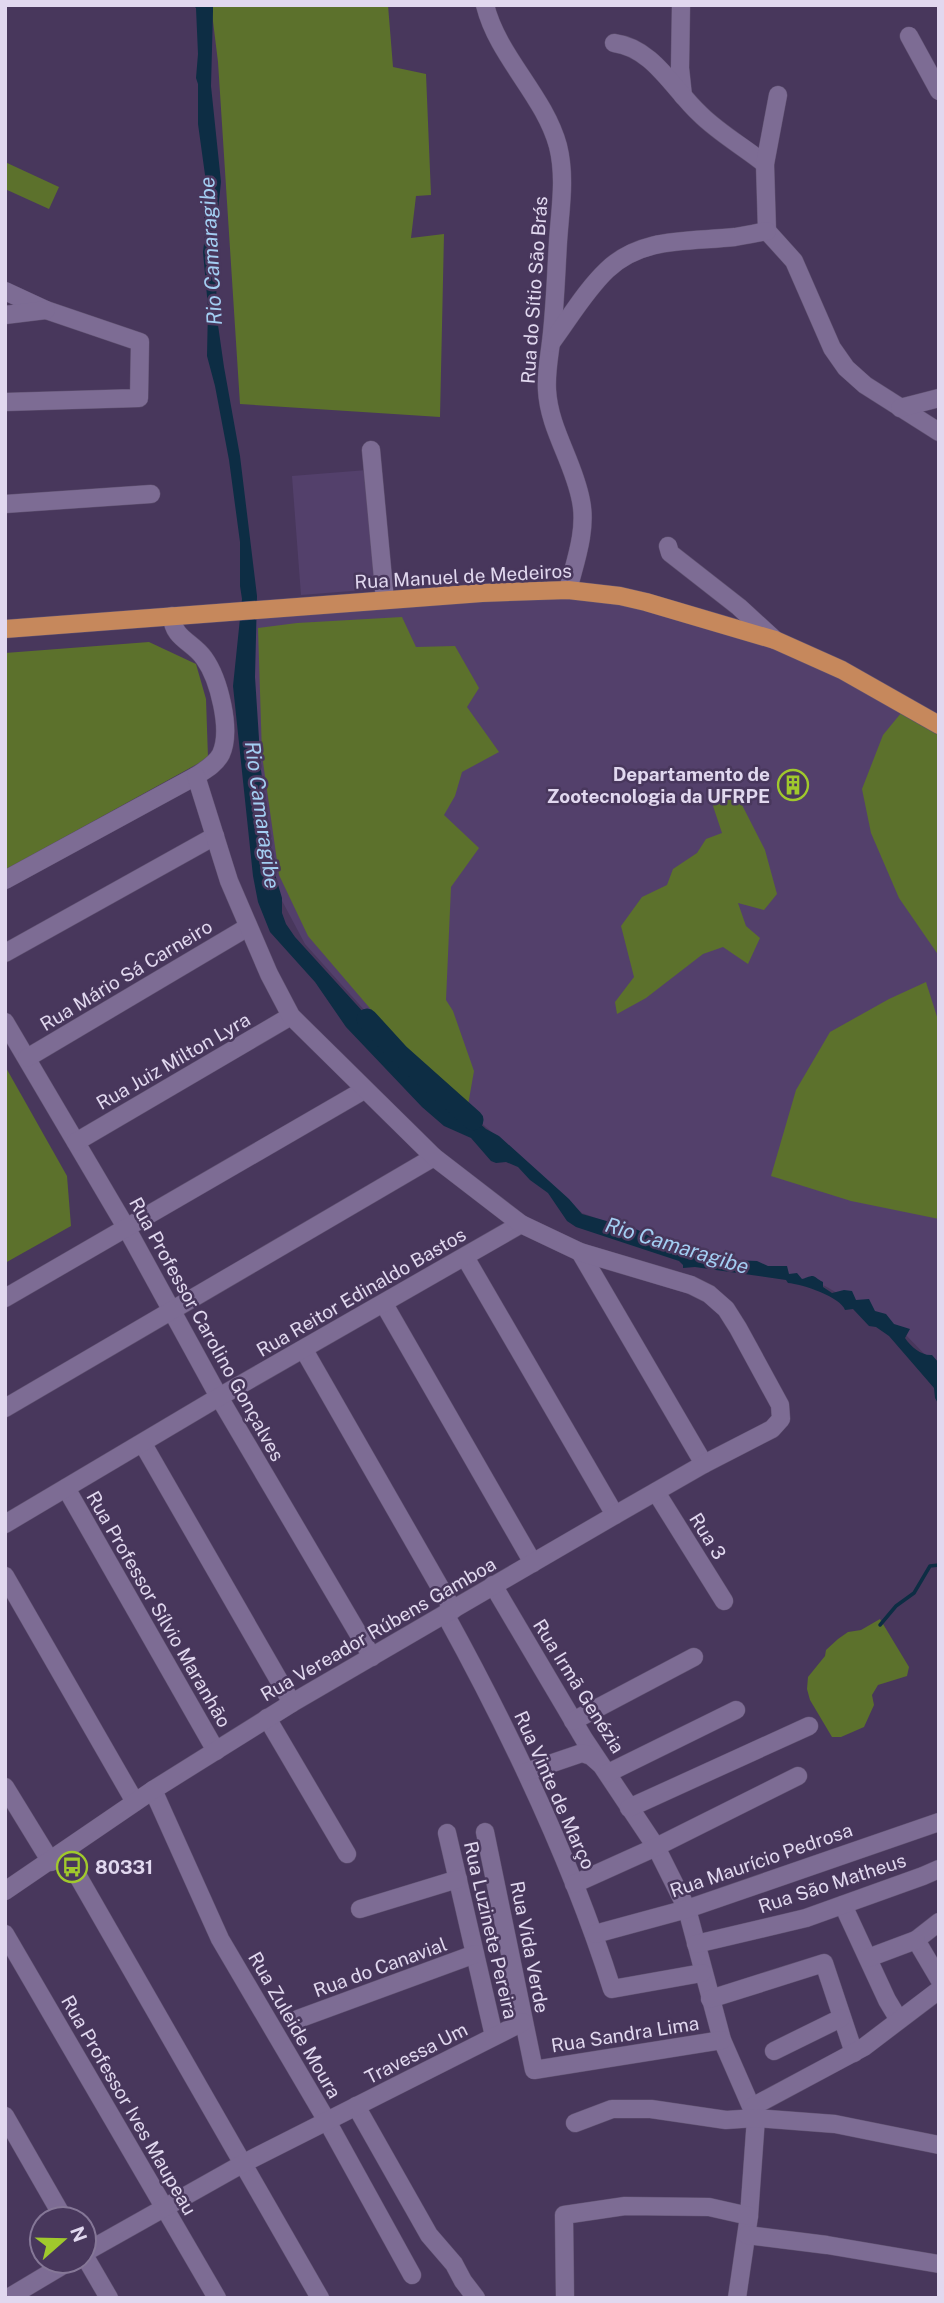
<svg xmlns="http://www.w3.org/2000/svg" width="944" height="2303" viewBox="0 0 944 2303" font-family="'Public Sans',sans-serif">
  <rect width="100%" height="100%" fill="#48375c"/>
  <g fill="#53406b">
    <polygon points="367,470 376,589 301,595 292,476"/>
    <polygon points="482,593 570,597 663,606 775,640 939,725 939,1369 900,1329 825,1286 627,1229 582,1213 402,1052 305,944 271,880 254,759 250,616"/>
  </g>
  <g fill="#5c712c">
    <polygon points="211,5 388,5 393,67 426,74 431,195 416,196 411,238 444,234 440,417 240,404 218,62"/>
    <polygon points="5,162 59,187 49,209 5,189"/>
    <polygon points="402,617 416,647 455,646 479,688 467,707 499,752 462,772 455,796 444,815 479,848 451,887 446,1000 453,1011 474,1071 468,1105 423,1065 380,1020 308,936 279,875 262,755 258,628 297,623"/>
    <polygon points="149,642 196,664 206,699 208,758 5,870 5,653"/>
    <polygon points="906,707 939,729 939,956 899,898 871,833 862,789 883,735"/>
    <polygon points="726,792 740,801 765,850 777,894 764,910 738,903 746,926 760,938 748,964 723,947 703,954 646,998 617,1014 615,1002 634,977 621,926 642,897 667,885 673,869 697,853 706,839 722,833 710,797"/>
    <polygon points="926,982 939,1023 939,1219 851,1201 771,1176 796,1090 830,1032 889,999"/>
    <polygon points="5,1066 67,1176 71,1226 5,1263"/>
    <polygon points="880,1619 909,1667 907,1676 878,1685 872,1695 874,1705 864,1727 841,1737 832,1737 810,1700 807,1689 808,1677 825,1656 826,1650 838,1639 848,1632 861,1630"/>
  </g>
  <path fill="#0d2d44" d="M 193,5 L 213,5 L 213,11 L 211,86 L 221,182 L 215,238 L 217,318 L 224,367 L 240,456 L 257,596 L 255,677 L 261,770 L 274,871 L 282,898 L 282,913 L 286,924 L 295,937 L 365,1014 L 380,1026 L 388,1044 L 409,1076 L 434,1097 L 450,1105 L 455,1101 L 486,1129 L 499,1136 L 569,1199 L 582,1214 L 638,1230 L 653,1238 L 663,1239 L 669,1243 L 732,1260 L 757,1261 L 768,1266 L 787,1266 L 789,1274 L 797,1273 L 802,1279 C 816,1274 811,1275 823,1282 L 823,1287 L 832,1293 L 844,1290 L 852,1291 L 856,1300 L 869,1299 L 875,1311 L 886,1314 L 894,1324 L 910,1329 L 905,1338 C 911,1347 922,1356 932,1355 L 939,1363 L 939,1405 L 935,1398 L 934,1388 L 889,1336 L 876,1327 L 869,1326 L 853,1309 L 845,1310 C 841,1297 802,1284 788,1283 L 786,1280 L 695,1267 L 683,1268 L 683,1265 L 679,1261 L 576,1227 L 567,1221 L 548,1193 L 530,1180 L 518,1167 L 506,1162 L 496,1163 L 491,1161 L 471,1138 L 444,1126 L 422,1107 L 346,1027 L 315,982 L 270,932 L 258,902 L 253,876 L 233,686 L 242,599 L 240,586 L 240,542 L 229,460 L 215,386 L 207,356 L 208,307 L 203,252 L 206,228 L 204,220 L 206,182 L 198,124 L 198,84 L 196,78 L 198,54 L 196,8 Z"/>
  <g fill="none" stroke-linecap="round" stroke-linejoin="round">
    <polyline stroke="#0d2d44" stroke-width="3.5" points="880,1625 896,1606 914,1593 930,1566 939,1565"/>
    <polyline stroke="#0d2d44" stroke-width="21" points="367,1019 399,1054 473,1120"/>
    <g stroke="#605271" stroke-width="19">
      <g id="minor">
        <path d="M 485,5 C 498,57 544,95 558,146 C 566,178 560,210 558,242 C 556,275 555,309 551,342 C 549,358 546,373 547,390 C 549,429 574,462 581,501 C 587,530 575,562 568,590"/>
        <polyline points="681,5 680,68 683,96"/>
        <polyline points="909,36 939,91"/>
        <path d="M 614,43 C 653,48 673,89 700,114 C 719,133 744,147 765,164"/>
        <polyline points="767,231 794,261 832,348 846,368 865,385 939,432"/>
        <polyline points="767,231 765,164 778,95"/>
        <polyline points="5,291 46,310 140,342 139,398 5,402"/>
        <polyline points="5,315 46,310"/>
        <path d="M 551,343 C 569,319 585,291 607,270 C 642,236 691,242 735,237 C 746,235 757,233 767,231"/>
        <polyline points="900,408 939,398"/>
        <polyline points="371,450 385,600"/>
        <polyline points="5,504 151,494"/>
        <polyline points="668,546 670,553 739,607 775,640"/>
        <path d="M 5,880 L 196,776 C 205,770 216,764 221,754 C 232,730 219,679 204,658 C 192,641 173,639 172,616"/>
        <polyline points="5,953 215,836"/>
        <polyline points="5,1022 127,1229 219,1397 372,1657"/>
        <polyline points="27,1058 248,927"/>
        <polyline points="76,1142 291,1016"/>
        <polyline points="580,1252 704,1464"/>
        <polyline points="465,1257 615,1515"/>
        <polyline points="5,1298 364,1090"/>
        <polyline points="384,1304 533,1563"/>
        <polyline points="304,1350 453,1610"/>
        <polyline points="5,1408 434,1157"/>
        <polyline points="143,1444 292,1703"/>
        <polyline points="66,1488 216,1751"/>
        <polyline points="656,1492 724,1601"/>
        <polyline points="5,1524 219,1397 521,1224"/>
        <polyline points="5,1576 135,1802"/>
        <polyline points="493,1585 584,1739 656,1847 687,1909 722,2040 756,2118 749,2216 737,2298"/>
        <path d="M 445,1614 C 511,1734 571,1859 612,1989 L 702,1973"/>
        <polyline points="267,1718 347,1854"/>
        <polyline points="573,1721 694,1657"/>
        <polyline points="526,1772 582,1753 591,1756 600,1764"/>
        <polyline points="608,1773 736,1710"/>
        <polyline points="5,1787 51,1862"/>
        <polyline points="153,1790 220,1939 327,2121 412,2275"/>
        <polyline points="629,1808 809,1726"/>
        <polyline points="485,1832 534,2070 722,2040"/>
        <polyline points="447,1833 494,2036"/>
        <polyline points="64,1852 320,2298"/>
        <polyline points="574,1884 656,1847 798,1776"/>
        <polyline points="5,1891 153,1790 292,1703 615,1515 704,1464 772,1429 781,1419 780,1405 738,1328 726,1309 709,1294 691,1285 580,1252 521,1224 434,1157 291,1016 269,974 229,881 196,776"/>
        <polyline points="843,1905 887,2000 899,2020"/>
        <polyline points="360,1909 458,1879"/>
        <polyline points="939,1922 916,1940 939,1979"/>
        <polyline points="5,1934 217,2298"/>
        <polyline points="595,1934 687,1909 939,1822"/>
        <polyline points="696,1944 806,1918 923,1876 939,1869"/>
        <polyline points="868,1958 916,1940"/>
        <polyline points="710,1999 824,1963 854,2053"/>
        <polyline points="298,2019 475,1954"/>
        <polyline points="774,2051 841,2018"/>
        <polyline points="356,2106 429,2235 454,2264 463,2281 476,2298"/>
        <polyline points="752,2107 864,2047 939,1990"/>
        <polyline points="5,2116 64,2219"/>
        <polyline points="575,2123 612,2109 651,2109 726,2120 756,2118 835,2124 939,2145"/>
        <polyline points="747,2235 827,2245 939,2264"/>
        <polyline points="84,2253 244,2163 523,2022"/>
        <polyline points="84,2255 109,2298"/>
        <polyline points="8,2298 70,2261"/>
        <polyline points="565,2298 564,2215 625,2206 709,2207 749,2216"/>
      </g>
    </g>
    <g stroke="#605271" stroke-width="19">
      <polyline id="major" points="5,629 482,593 568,590 620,596 646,602 775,640 842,670 939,725"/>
    </g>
    <use href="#minor" stroke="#7d6c94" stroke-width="18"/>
    <use href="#major" stroke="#c6885c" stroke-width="18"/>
  </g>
  <defs>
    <g id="building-ring" transform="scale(1.575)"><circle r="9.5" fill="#48375c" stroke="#a0c92c" stroke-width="1.5"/><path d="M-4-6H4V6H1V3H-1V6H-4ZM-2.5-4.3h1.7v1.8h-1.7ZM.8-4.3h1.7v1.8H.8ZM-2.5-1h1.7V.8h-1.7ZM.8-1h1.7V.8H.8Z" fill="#a0c92c"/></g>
    <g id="bus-ring" transform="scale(1.575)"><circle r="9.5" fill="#48375c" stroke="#a0c92c" stroke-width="1.5"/><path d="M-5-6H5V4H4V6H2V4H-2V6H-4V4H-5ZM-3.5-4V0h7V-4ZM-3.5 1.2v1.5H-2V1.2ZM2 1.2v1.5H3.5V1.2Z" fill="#a0c92c"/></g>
  </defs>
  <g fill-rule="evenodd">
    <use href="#building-ring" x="793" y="785"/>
    <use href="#bus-ring" x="72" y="1867"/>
  </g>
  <g text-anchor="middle" stroke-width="5" stroke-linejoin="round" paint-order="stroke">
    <g font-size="19" fill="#e1d8ef" stroke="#48375c">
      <text transform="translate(534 290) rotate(-86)" y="7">Rua do Sítio São Brás</text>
      <text transform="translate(463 576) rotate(-3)" y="7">Rua Manuel de Medeiros</text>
      <text transform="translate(126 975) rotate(-31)" y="7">Rua Mário Sá Carneiro</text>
      <text transform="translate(173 1061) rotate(-30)" y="7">Rua Juiz Milton Lyra</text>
      <text transform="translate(361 1292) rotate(-30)" y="7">Rua Reitor Edinaldo Bastos</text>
      <text transform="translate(207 1329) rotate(61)" y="7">Rua Professor Carolino Gonçalves</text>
      <text transform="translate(708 1536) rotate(58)" y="7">Rua 3</text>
      <text transform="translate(159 1609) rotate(60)" y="7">Rua Professor Sílvio Maranhão</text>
      <text transform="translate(378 1629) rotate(-30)" y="7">Rua Vereador Rúbens Gamboa</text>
      <text transform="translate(579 1686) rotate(58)" y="7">Rua Irmã Genézia</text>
      <text transform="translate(555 1790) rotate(66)" y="7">Rua Vinte de Março</text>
      <text transform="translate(761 1860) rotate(-19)" y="7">Rua Maurício Pedrosa</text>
      <text transform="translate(832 1883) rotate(-18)" y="7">Rua São Matheus</text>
      <text transform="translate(491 1930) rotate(77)" y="7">Rua Luzinete Pereira</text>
      <text transform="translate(530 1947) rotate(79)" y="7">Rua Vida Verde</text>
      <text transform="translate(380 1967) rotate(-20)" y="7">Rua do Canavial</text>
      <text transform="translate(295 2025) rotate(60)" y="7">Rua Zuleide Moura</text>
      <text transform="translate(625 2034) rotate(-9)" y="7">Rua Sandra Lima</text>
      <text transform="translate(416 2053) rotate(-27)" y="7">Travessa Um</text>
      <text transform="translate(129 2105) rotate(60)" y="7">Rua Professor Ives Maupeau</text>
    </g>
    <g font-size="19" font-weight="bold" fill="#e1d8ef" stroke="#48375c" text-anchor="end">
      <text x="770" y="781">Departamento de<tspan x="770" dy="22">Zootecnologia da UFRPE</tspan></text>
      <text x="95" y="1874" text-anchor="start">80331</text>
    </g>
    <g font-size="21" font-style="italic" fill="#a3cef2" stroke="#48375c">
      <text transform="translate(211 251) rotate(-93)" y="7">Rio Camaragibe</text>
      <text transform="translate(262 815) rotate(82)" y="7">Rio Camaragibe</text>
      <text transform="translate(677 1246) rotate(17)" y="7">Rio Camaragibe</text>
    </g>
  </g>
  <rect width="944" height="2303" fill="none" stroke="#e1d8ef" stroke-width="14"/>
  <g transform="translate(63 2240) rotate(70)"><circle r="33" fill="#48375c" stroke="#857797" stroke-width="2"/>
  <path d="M0-5L12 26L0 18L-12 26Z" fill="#a0c92c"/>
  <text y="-10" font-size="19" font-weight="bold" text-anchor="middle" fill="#e1d8ef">N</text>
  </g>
</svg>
